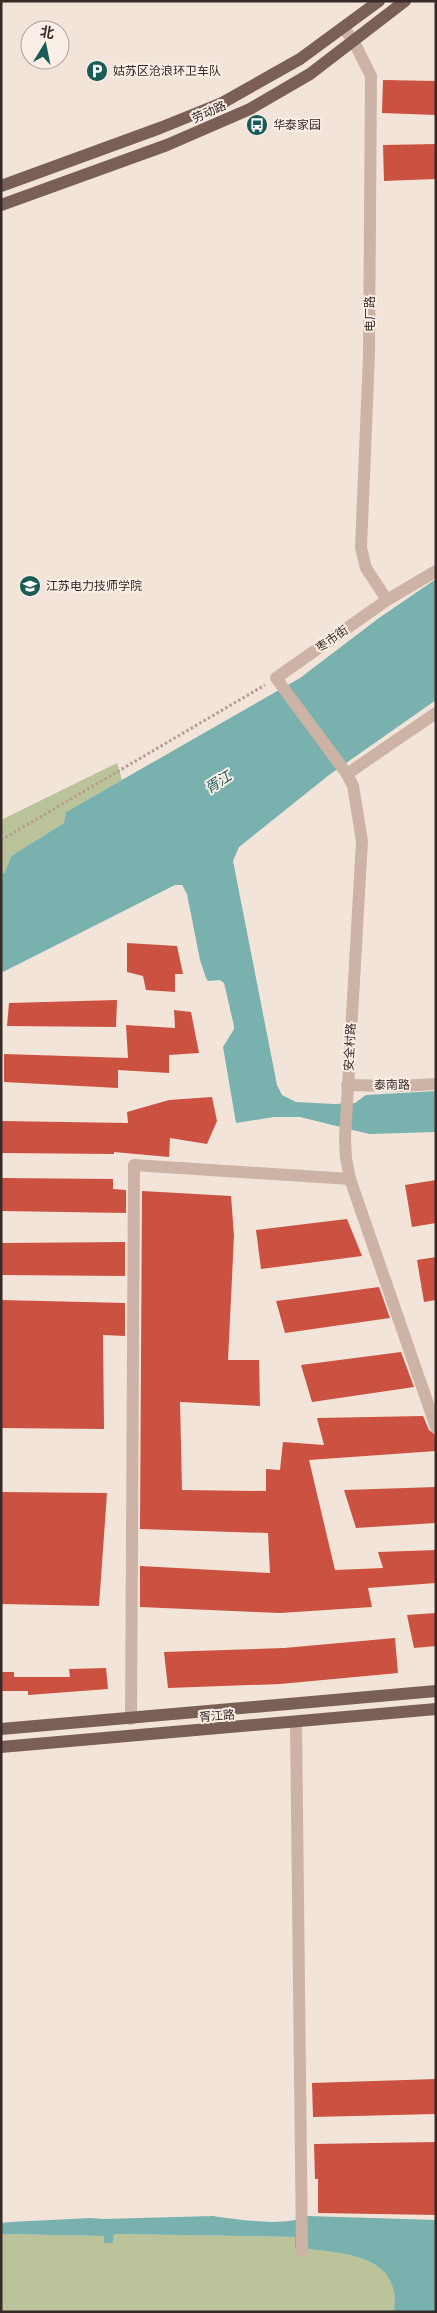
<svg xmlns="http://www.w3.org/2000/svg" width="437" height="2313" viewBox="0 0 437 2313" font-family="'Asap Condensed','Noto Sans SC',sans-serif">
  <rect width="100%" height="100%" fill="#f3e4da"/>
  <g fill="#bac39a">
    <polygon points="117,763 122,780 66,812 64,823 11,856 5,872 1,874 1,820"/>
    <path d="M 1,2234 L 104,2236 L 104,2243 L 113,2243 L 114,2234 L 296,2237 L 296,2247 C 327,2253 387,2250 395,2292 C 396,2298 394,2306 394,2312 L 1,2312 Z"/>
  </g>
  <g fill="#78b1ad">
    <polygon points="436,579 436,700 329,775 239,847 233,861 277,1085 282,1095 296,1102 334,1104 355,1103 366,1095 436,1091 436,1132 369,1134 300,1117 274,1117 236,1123 223,1047 234,1029 234,1026 224,983 220,980 208,981 206,978 200,960 187,894 182,885 175,885 1,973 1,874 5,872 11,856 64,823 66,812 300,678 379,618"/>
    <path d="M 213,2216 C 241,2220 284,2227 308,2216 L 436,2220 L 436,2312 L 394,2312 C 394,2306 396,2298 394,2292 C 387,2250 327,2253 295,2247 L 295,2237 L 114,2234 L 113,2243 L 104,2243 L 104,2236 L 1,2234 L 1,2223 L 10,2222 L 91,2218 L 103,2219 Z"/>
  </g>
  <g fill="#cb5140">
    <polygon points="383,80 436,81 436,115 382,113"/>
    <polygon points="436,144 436,179 384,181 383,145"/>
    <polygon points="127,943 177,946 183,974 175,974 175,992 146,990 143,976 127,972"/>
    <polygon points="117,1000 116,1027 7,1026 9,1003"/>
    <polygon points="174,1010 191,1012 199,1053 169,1055 169,1073 118,1070 118,1088 4,1082 4,1054 128,1058 126,1025 175,1028"/>
    <polygon points="212,1097 217,1121 207,1144 170,1138 169,1157 114,1152 114,1154 1,1153 1,1121 128,1123 127,1112 169,1100"/>
    <polygon points="1,1178 113,1179 113,1189 126,1190 126,1213 1,1211"/>
    <polygon points="436,1180 436,1223 412,1227 405,1185"/>
    <polygon points="142,1191 231,1196 234,1236 228,1360 259,1360 260,1406 180,1402 182,1490 266,1491 266,1469 280,1470 283,1442 324,1445 317,1418 423,1416 429,1430 436,1435 436,1451 309,1460 335,1570 383,1568 378,1552 436,1550 436,1583 368,1588 372,1607 280,1613 140,1607 140,1566 270,1573 268,1533 140,1529"/>
    <polygon points="347,1219 362,1256 261,1269 256,1230"/>
    <polygon points="125,1242 125,1276 1,1275 1,1243"/>
    <polygon points="436,1257 436,1300 424,1302 417,1260"/>
    <polygon points="379,1287 390,1318 285,1333 276,1301"/>
    <polygon points="1,1300 125,1303 125,1336 103,1335 104,1429 1,1428"/>
    <polygon points="401,1352 414,1387 312,1402 301,1365"/>
    <polygon points="436,1487 436,1523 356,1528 344,1490"/>
    <polygon points="1,1492 107,1493 99,1606 1,1604"/>
    <polygon points="436,1613 436,1646 414,1648 407,1615"/>
    <polygon points="395,1638 398,1673 280,1684 168,1688 164,1652 284,1648"/>
    <polygon points="106,1668 108,1689 28,1695 28,1691 1,1691 1,1672 14,1672 14,1677 70,1677 69,1669"/>
    <polygon points="436,2079 436,2114 313,2117 312,2083"/>
    <polygon points="436,2142 436,2215 318,2213 318,2179 315,2179 314,2144"/>
  </g>
  <g fill="none" stroke-linecap="round" stroke-linejoin="round">
    <polyline stroke="#b79c90" stroke-width="3" stroke-dasharray="2.5 2.5" stroke-linecap="butt" points="1,840 265,685"/>
    <g stroke="#ccb3a6" stroke-width="12">
      <polyline points="344,28 354,42 371,76 369,354 361,548 366,568 387,600"/>
      <polyline points="436,571 387,600 276,678 347,774 353,786 362,841 345,1138 346,1158 350,1179 436,1427"/>
      <polyline points="347,774 436,713"/>
      <polyline points="347,1085 400,1086 436,1084"/>
      <polyline points="131,1719 134,1165 350,1179"/>
      <polyline points="296,1723 302,2251"/>
    </g>
    <g stroke="#7a5f57" stroke-width="12">
      <polyline points="1,186 160,128 222,103 300,59 379,1"/>
      <polyline points="1,205 167,145 250,109 310,74 405,1"/>
      <polyline points="1,1729 436,1691"/>
      <polyline points="1,1747 436,1709"/>
    </g>
  </g>
  <defs>
    <g id="parking-disc" transform="scale(1.125)"><circle r="9.5" fill="#1b5b57" stroke="#faefe7"/><path d="M-3.5-5.5H1a3.5 3.5 0 0 1 0 7H-1V5.5H-3.5ZM-1-3.4V-.6H.8a1.4 1.4 0 0 0 0-2.8Z" fill="#fff"/></g>
    <g id="bus-disc" transform="scale(1.125)"><circle r="9.5" fill="#1b5b57" stroke="#faefe7"/><path d="M-5-6H5V4H4V6H2V4H-2V6H-4V4H-5ZM-3.5-4V0h7V-4ZM-3.5 1.2v1.5H-2V1.2ZM2 1.2v1.5H3.5V1.2Z" fill="#fff"/></g>
    <g id="university-disc" transform="scale(1.125)"><circle r="9.5" fill="#1b5b57" stroke="#faefe7"/><path d="M0-5L7-2L0 1L-7-2ZM-4 1L0 2.5L4 1V4Q0 6-4 4Z" fill="#fff"/></g>
  </defs>
  <g fill-rule="evenodd">
    <use href="#parking-disc" x="97" y="71"/>
    <use href="#bus-disc" x="257" y="125"/>
    <use href="#university-disc" x="30" y="586"/>
  </g>
  <g text-anchor="middle" stroke-width="4" stroke-linejoin="round" paint-order="stroke">
    <g font-size="12" fill="#372a27" stroke="#faefe7" text-anchor="start">
      <text x="113" y="75">姑苏区沧浪环卫车队</text>
      <text x="273" y="129">华泰家园</text>
      <text x="46" y="590">江苏电力技师学院</text>
    </g>
    <g font-size="12" fill="#372a27" stroke="#faefe7">
      <text transform="translate(209 112) rotate(-24)" y="4">劳动路</text>
      <text transform="translate(370 314) rotate(-90)" y="4">电厂路</text>
      <text transform="translate(332 639) rotate(-35)" y="4">枣市街</text>
      <text transform="translate(350 1047) rotate(-87)" y="4">安全村路</text>
      <text transform="translate(392 1085) rotate(-1)" y="4">泰南路</text>
      <text transform="translate(217 1716) rotate(-5)" y="4">胥江路</text>
    </g>
    <g font-size="14" font-style="italic" fill="#1b5b57" stroke="#faefe7">
      <text transform="translate(218 782) rotate(-33)" y="5">胥江</text>
    </g>
  </g>
  <rect width="437" height="2313" fill="none" stroke="#372a27" stroke-width="5"/>
  <g transform="translate(45 45) rotate(10)"><circle r="24" fill="#faefe7" stroke="#aca09a"/>
  <path d="M0-4L9 19L0 12L-9 19Z" fill="#1b5b57"/>
  <text y="-8" font-size="14" font-weight="bold" text-anchor="middle" fill="#372a27">北</text>
  </g>
</svg>
